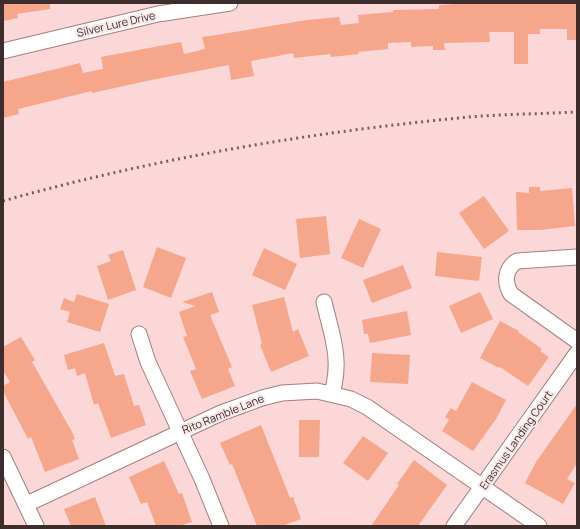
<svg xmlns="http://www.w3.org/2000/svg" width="580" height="529" viewBox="0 0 580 529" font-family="Manrope,sans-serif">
  <rect width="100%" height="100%" fill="#fcd7d7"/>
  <g fill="#f5a68b">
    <polygon points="3,3 50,3 50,9 17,14 18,18 3,21"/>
    <polygon points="473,3 577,3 577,40 567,40 567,29 540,29 540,34 528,34 528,64 514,64 514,32 489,32 490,42 444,43 445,50 433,50 433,46 411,47 411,42 388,43 388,49 358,52 359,54 331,57 330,54 294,58 293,53 251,61 254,76 231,80 229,65 156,79 92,93 92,91 18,109 19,114 3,118 3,82 80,63 83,73 103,69 101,57 181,42 184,54 205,49 202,37 216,35 307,20 339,17 341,25 359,23 358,15 393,12 393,10 439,9 439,5"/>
    <polygon points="529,187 540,187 540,191 572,188 575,226 540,230 517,230 516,192 529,193"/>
    <polygon points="484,196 509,231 484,249 459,213"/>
    <polygon points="326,216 330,254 300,258 296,219"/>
    <polygon points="359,219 381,229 363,268 341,258"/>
    <polygon points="157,247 186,258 171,298 143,287"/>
    <polygon points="264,248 297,264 285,290 252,275"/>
    <polygon points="123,250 136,290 108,300 97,266 111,261 108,255"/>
    <polygon points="437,252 482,257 479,281 435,276"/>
    <polygon points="403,265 412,288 372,303 363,280"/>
    <polygon points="212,292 219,312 210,315 232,367 228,369 235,386 202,399 190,371 196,369 183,337 187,336 179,312 195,306 182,302"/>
    <polygon points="480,292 493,319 461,333 449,306"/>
    <polygon points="77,294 109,304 100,332 67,322 70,312 60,309 64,298 74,302"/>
    <polygon points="284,297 293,332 298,329 309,356 271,372 260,345 262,344 252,305"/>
    <polygon points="407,311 411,335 370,343 368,334 364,334 362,320"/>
    <polygon points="500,321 519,331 518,332 542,349 540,351 549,357 528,386 500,367 499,368 480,358"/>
    <polygon points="21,337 35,360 32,362 71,430 75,439 72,440 79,459 45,472 31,437 28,439 3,391 3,386 10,382 3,371 3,347"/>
    <polygon points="104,343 115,376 124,374 134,406 139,405 146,425 111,438 98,403 94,405 85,373 77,376 75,368 68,370 64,355"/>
    <polygon points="372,353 410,355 408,384 370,382"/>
    <polygon points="472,382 506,400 496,419 473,451 442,431 449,420 445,417 451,408 456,411"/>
    <polygon points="577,404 577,463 567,479 575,483 563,504 525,483 536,462"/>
    <polygon points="299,420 320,420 319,457 299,457"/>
    <polygon points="261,425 290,498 293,497 301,519 282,526 257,526 232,464 230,465 220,443"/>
    <polygon points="363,436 388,453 368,481 343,463"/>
    <polygon points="414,460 447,485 418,526 371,526 399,485 397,484"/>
    <polygon points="164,461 179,494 182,493 192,522 179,526 156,526 147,502 141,504 129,477"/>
    <polygon points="95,497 106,526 71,526 64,509"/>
  </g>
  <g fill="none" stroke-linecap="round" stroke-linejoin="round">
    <g stroke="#a67d7d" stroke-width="17">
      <g id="minor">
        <polyline points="3,51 158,14 230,3"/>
        <path d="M 577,257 L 517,261 C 505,269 504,282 511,294 L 577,341"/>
        <path d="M 324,302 C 332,336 342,359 332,393"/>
        <polyline points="139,334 148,362 202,479 221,526"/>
        <polyline points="3,457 36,526"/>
        <polyline points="27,504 221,413 262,398 282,393 317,391 351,399 367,407 539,526"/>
        <polyline points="454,526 577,353"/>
      </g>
    </g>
    <use href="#minor" stroke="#fff" stroke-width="15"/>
    <path stroke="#755e5e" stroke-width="3" stroke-dasharray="2 4" stroke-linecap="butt" d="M 3,201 C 155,158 312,132 469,117 C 504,114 541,114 577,112"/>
  </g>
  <g text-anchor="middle" stroke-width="4" stroke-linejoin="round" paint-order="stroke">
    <g font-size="11" fill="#3e2d2d" stroke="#fce9e9">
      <text transform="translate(116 24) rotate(-13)" y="4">Silver Lure Drive</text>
      <text transform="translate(223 414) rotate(-22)" y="4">Rito Ramble Lane</text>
      <text transform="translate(516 440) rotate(-55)" y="4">Erasmus Landing Court</text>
    </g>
  </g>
  <rect width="580" height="529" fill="none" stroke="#3e2d2d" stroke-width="8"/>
</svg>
